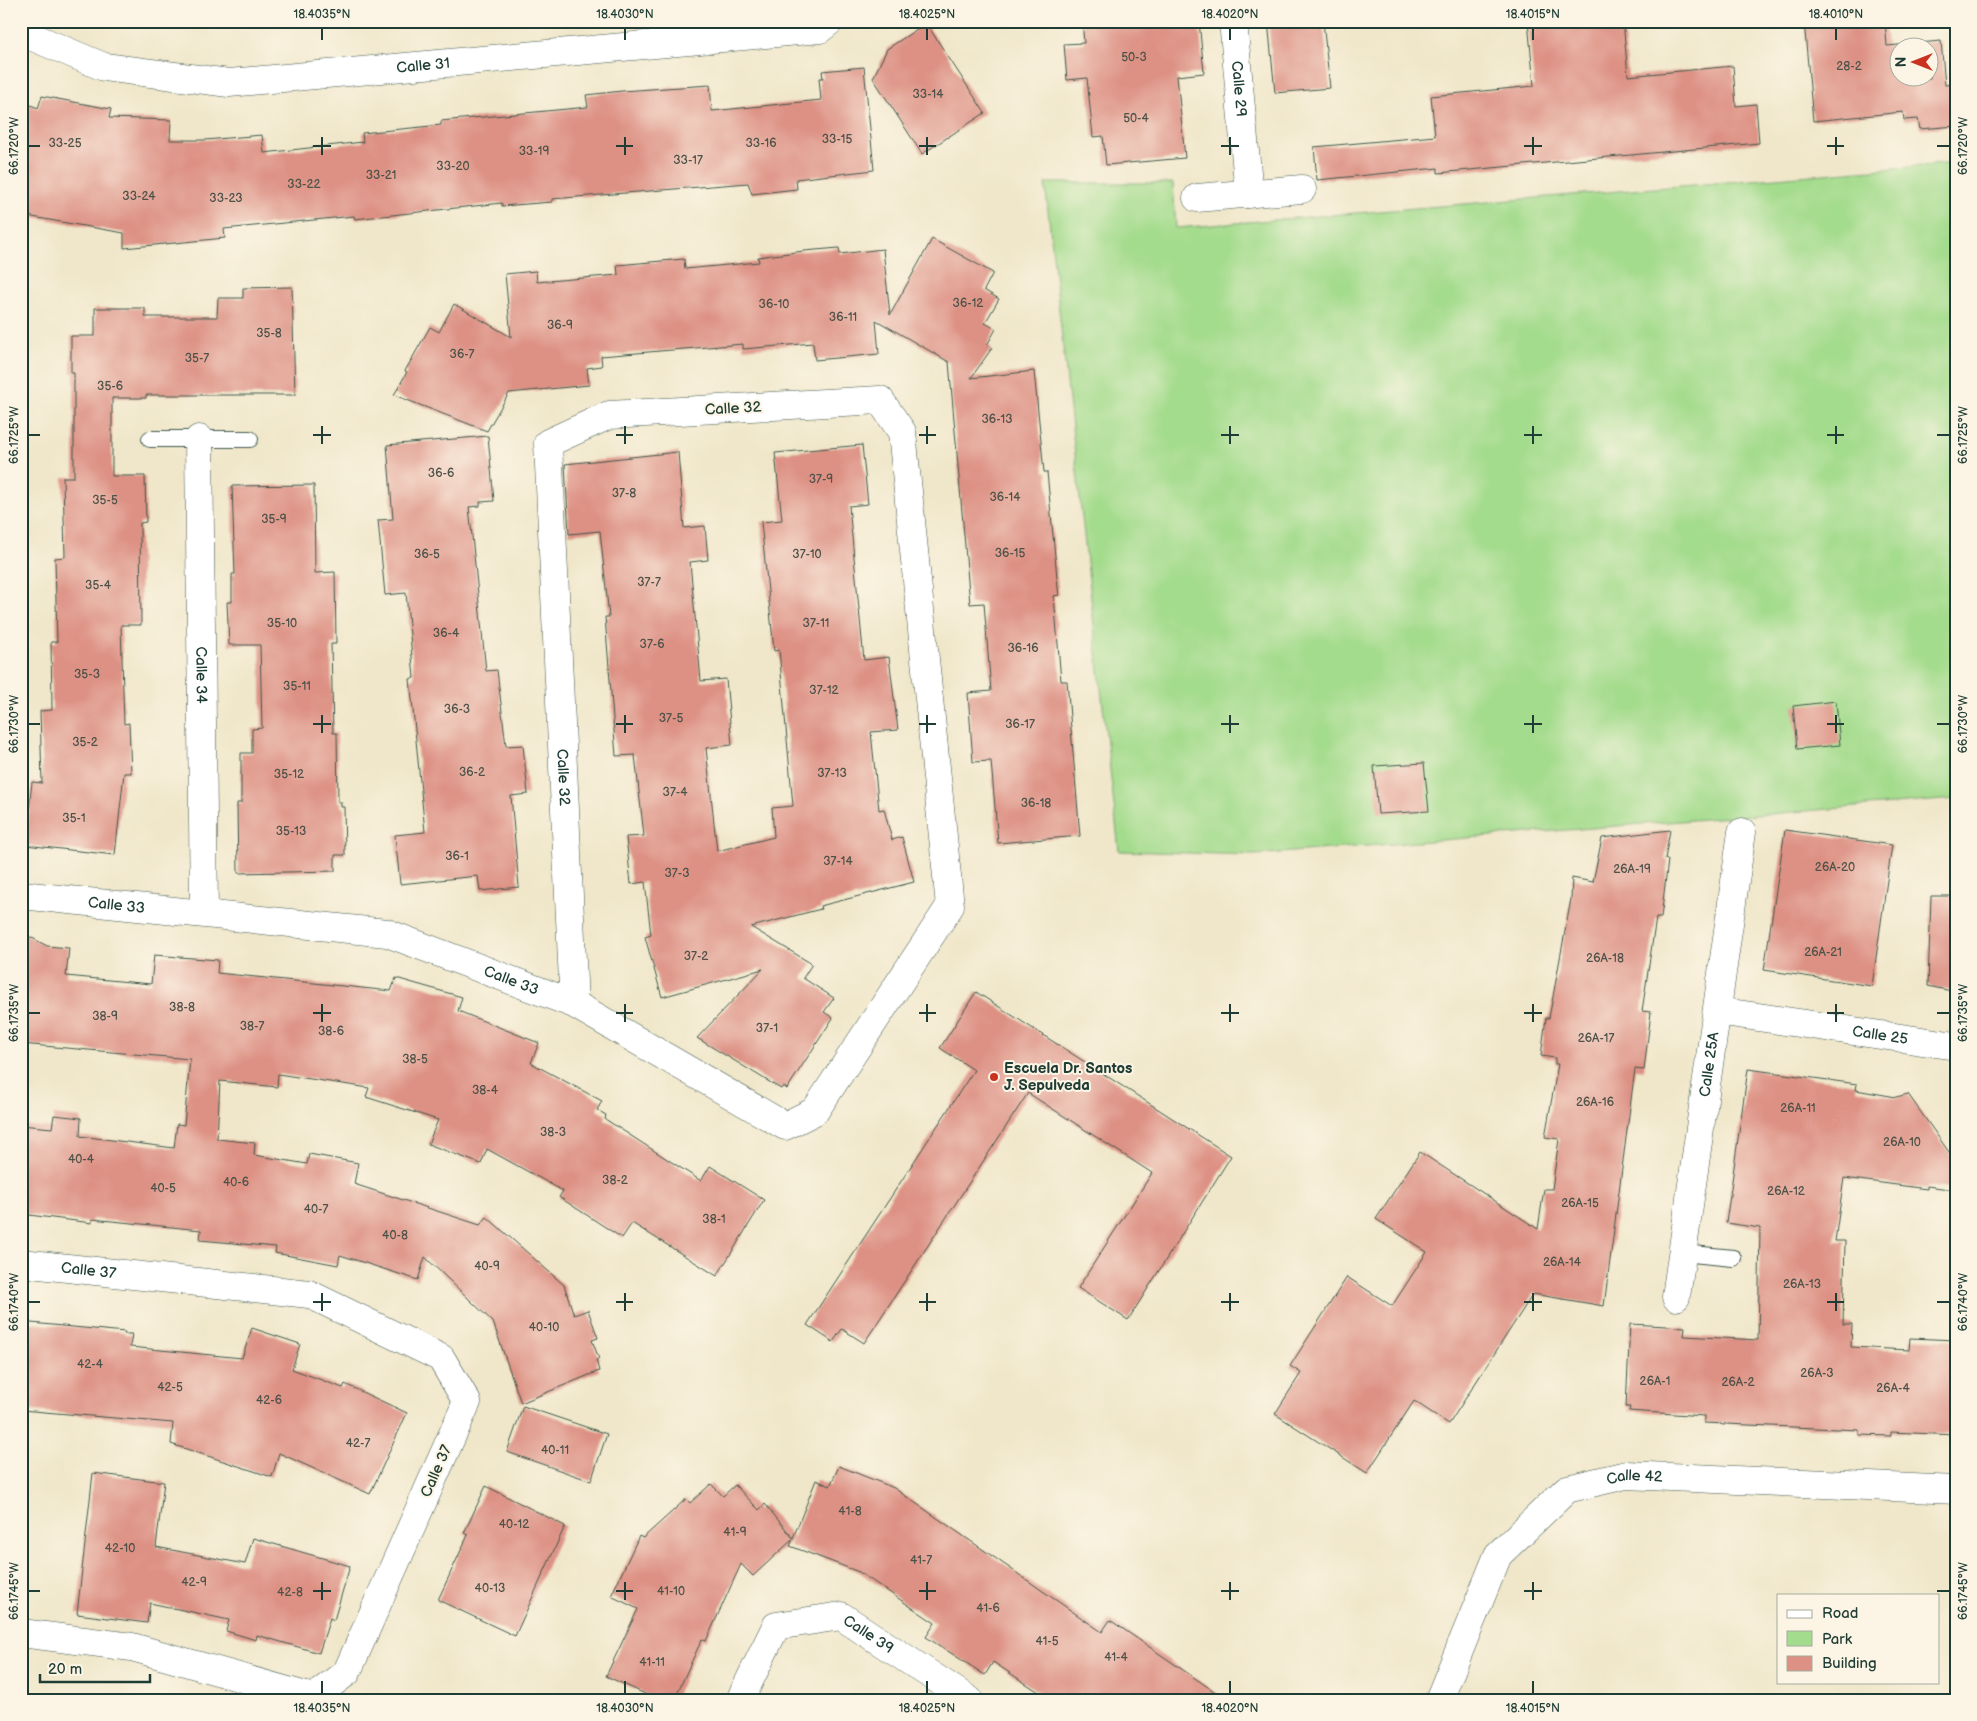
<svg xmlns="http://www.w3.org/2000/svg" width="1977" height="1721" viewBox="0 0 1977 1721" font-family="'Balsamiq Sans',sans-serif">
  <rect width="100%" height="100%" fill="#fcf5e5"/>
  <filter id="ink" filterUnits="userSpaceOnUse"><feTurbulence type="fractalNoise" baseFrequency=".02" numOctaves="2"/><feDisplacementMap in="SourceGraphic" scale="10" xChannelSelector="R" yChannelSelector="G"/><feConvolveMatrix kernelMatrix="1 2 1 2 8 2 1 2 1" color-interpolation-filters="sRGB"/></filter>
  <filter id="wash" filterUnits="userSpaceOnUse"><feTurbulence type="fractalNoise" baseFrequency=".0096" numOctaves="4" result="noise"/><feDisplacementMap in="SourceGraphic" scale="20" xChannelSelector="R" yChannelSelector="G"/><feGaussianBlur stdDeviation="1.12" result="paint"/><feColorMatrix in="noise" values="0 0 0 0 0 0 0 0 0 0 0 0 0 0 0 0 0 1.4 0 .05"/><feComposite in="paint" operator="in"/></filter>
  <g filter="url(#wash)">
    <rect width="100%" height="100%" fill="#f0e7ca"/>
    <polygon fill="#a4dc8d" stroke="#628c60" points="1956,163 1956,799 1254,855 1119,851 1045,183 1173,183 1176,228"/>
    <g id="blocks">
      <g fill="#dd9184" fill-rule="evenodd">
        <polygon points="1082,21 1199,21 1204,73 1177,76 1185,158 1106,165 1103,136 1093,137 1087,78 1067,80 1064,44 1084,43"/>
        <polygon points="1268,21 1323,21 1330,88 1275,93"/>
        <polygon points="1528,21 1623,21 1628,76 1733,66 1736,106 1756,104 1759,143 1438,173 1438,168 1317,180 1314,147 1435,136 1431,96 1534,86"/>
        <path d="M 1804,21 L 1885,21 L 1887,46 L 1941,41 L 1945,85 L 1956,84 L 1956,126 L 1920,129 L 1918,119 L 1904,120 L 1903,112 L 1813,121 ZM 1900,48 L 1930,48 L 1930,78 L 1900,78 Z"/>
        <polygon points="926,23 985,113 922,154 873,78 887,49"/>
        <polygon points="864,67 874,170 796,179 797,189 752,194 748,183 552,199 552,202 502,206 502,203 355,219 354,216 224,229 225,238 124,248 124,233 21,215 21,101 38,108 42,96 111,109 109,118 171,120 170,140 205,140 262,135 264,153 363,142 362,133 441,125 441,121 588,107 586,95 622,91 710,85 712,111 821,100 819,78 823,78 822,71"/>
        <polygon points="932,239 993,273 984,290 999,299 985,323 996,329 987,345 992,348 971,378 1034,371 1044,472 1047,472 1058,588 1059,595 1054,596 1061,681 1067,681 1080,836 998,843 991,761 973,762 968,693 991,691 984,603 970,604 949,362 876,320 879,354 815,360 813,343 743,349 743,344 601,356 602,366 587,368 589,385 509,393 487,431 394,395 407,372 405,371 430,327 439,332 454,304 511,337 505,274 536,271 537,282 618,275 617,265 684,259 685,269 759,262 758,257 804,251 839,248 840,254 883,249 890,315"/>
        <polygon points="292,287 295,395 146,395 146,398 112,398 112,476 145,476 146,522 140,523 141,625 121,625 124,724 129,723 131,773 124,773 115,855 25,845 32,782 42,783 40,711 52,710 51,642 57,642 55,558 65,557 63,477 74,477 74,373 71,373 71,336 95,336 95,308 145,308 145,317 217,317 218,298 243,298 243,288"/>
        <polygon points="488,436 494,501 480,502 480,506 469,507 486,671 497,670 506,746 523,745 528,794 511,796 519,887 480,891 478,876 400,884 395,835 425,832 410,679 414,678 406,593 385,595 378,520 393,519 387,445"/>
        <polygon points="862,445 868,504 849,506 864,660 889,657 898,730 871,732 879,810 884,809 892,840 902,837 914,882 820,906 821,909 751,927 812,964 803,978 834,998 824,1012 833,1018 787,1089 783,1086 781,1089 697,1038 763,969 662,997 645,937 651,935 645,882 631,884 626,837 644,836 635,755 616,756 605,617 609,617 600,531 569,534 565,464 678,452 684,528 705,526 708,560 690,562 701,681 726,679 732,745 706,748 717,851 774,837 772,808 793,806 779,650 774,651 761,522 782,520 775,453"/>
        <polygon points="314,485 315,573 335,572 336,644 331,644 333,733 337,733 338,802 341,802 341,807 344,807 345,855 335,855 335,871 238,873 237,803 241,803 241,753 252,753 252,729 262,728 260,645 229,645 227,602 232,602 232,574 235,574 232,486"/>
        <polygon points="1836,701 1840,745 1797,749 1793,706"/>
        <polygon points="1424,763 1429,811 1378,814 1374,766"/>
        <polygon points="1670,830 1665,859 1668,860 1661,918 1656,918 1642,1011 1651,1012 1644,1070 1635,1069 1604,1306 1533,1294 1449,1424 1414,1401 1367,1473 1275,1414 1301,1373 1290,1366 1347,1277 1392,1306 1427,1252 1376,1219 1420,1152 1538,1229 1544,1189 1552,1189 1559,1139 1545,1137 1558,1064 1555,1064 1555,1058 1541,1056 1546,1018 1549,1018 1571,899 1572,878 1593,882 1602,838"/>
        <polygon points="1785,830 1892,845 1872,986 1764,970"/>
        <polygon points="1931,896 1956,896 1956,992 1928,986"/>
        <polygon points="21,932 47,946 69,948 66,976 151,984 154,955 218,960 217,973 391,991 396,978 462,997 458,1011 539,1043 531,1063 602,1101 597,1110 606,1115 605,1119 701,1181 710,1166 764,1200 717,1276 632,1223 622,1238 559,1197 563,1191 487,1149 481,1164 428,1144 438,1120 366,1097 369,1088 278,1074 277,1087 220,1081 217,1139 255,1143 254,1155 307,1164 309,1154 358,1163 354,1184 480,1225 487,1217 564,1285 574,1315 588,1310 598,1338 592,1340 599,1359 596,1360 599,1371 521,1403 493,1322 425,1257 418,1280 340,1255 338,1265 275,1253 276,1247 200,1240 201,1230 92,1219 92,1223 21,1214 21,1125 52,1128 54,1115 81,1118 80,1136 174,1148 177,1124 184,1125 190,1059 21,1044"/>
        <polygon points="976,992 1231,1156 1128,1320 1078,1288 1152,1173 1028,1093 864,1343 842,1329 833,1342 807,1325 974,1070 940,1048"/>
        <polygon points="1748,1069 1857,1084 1856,1090 1896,1097 1908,1094 1956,1162 1956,1190 1927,1186 1927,1189 1844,1178 1835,1241 1845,1241 1843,1324 1852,1324 1851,1347 1909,1350 1910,1338 1956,1340 1956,1435 1891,1432 1891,1436 1859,1435 1859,1430 1704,1423 1704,1416 1629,1411 1630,1407 1626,1407 1630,1324 1685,1327 1684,1336 1758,1340 1760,1228 1726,1223"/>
        <polygon points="21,1322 125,1332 124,1334 132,1334 130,1347 242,1358 252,1328 300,1344 292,1369 343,1388 345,1384 407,1413 370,1494 279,1453 272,1477 171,1444 173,1423 21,1410"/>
        <polygon points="523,1406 607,1434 591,1481 507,1452"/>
        <polygon points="839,1466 894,1488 1102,1632 1110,1620 1227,1700 1051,1700 993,1662 985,1675 926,1637 935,1623 859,1572 790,1546 793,1539 753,1576 741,1564 706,1641 702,1639 674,1700 658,1700 606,1676 638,1609 611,1596 639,1536 643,1538 686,1499 690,1503 711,1484 723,1496 735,1485 759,1510 765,1504 793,1538 816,1480 830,1486"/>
        <polygon points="93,1473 164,1482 156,1547 245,1564 253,1538 350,1566 334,1620 330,1618 319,1653 257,1635 256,1640 226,1631 229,1620 150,1603 147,1623 77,1614"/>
        <polygon points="486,1486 565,1526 515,1636 438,1600 468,1535 464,1533"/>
      </g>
    </g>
  </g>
  <g filter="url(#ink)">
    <use href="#blocks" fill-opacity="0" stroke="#3e564a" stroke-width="1"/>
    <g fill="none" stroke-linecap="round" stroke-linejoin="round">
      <g stroke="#3e564a" stroke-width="18">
        <g id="service">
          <polyline points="150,439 250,439"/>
          <polyline points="1682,1253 1733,1258"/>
        </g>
      </g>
      <g stroke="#3e564a" stroke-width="29">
        <g id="minor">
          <path id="s1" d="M 1233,21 L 1249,194"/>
          <path id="s2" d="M 21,32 L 104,67 L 229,83 L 820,29 L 830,21"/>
          <polyline points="1197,198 1302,189"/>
          <path id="s3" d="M 199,439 L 204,913"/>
          <path id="s4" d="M 21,895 L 387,933 L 574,1004 L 785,1126 L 815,1111 L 950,906 L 902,432 L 880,400 L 609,415 L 548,443 L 574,1004"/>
          <path id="s5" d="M 1717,1011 L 1956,1046"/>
          <path id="s6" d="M 21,1263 L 309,1294 L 441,1358 L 467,1402 L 347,1672 L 313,1698 L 132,1647 L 21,1633"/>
          <path id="s7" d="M 1676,1297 L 1742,832"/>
          <path id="s8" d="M 740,1700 L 776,1626 L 841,1616 L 969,1700"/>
          <path id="s9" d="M 1439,1700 L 1498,1555 L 1567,1489 L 1626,1475 L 1956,1490"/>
        </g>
      </g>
      <use href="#service" stroke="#fff" stroke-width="16"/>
      <use href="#minor" stroke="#fff" stroke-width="28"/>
    </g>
  </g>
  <path fill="none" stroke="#1f3d34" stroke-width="2" d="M 322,28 L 322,40M 625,28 L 625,40M 927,28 L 927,40M 1230,28 L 1230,40M 1533,28 L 1533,40M 1836,28 L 1836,40M 322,137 L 322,155M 625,137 L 625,155M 927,137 L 927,155M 1230,137 L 1230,155M 1533,137 L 1533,155M 1836,137 L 1836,155M 28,146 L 40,146M 313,146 L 331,146M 616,146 L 633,146M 919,146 L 936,146M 1221,146 L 1239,146M 1524,146 L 1542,146M 1827,146 L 1844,146M 1937,146 L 1950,146M 322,426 L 322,444M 625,426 L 625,444M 927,426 L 927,444M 1230,426 L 1230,444M 1533,426 L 1533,444M 1836,426 L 1836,444M 28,435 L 40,435M 313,435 L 331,435M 616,435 L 633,435M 919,435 L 936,435M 1221,435 L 1239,435M 1524,435 L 1542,435M 1827,435 L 1844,435M 1937,435 L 1950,435M 322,715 L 322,733M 625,715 L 625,733M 927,715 L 927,733M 1230,715 L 1230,733M 1533,715 L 1533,733M 1836,715 L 1836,733M 28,724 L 40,724M 313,724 L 331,724M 616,724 L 633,724M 919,724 L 936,724M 1221,724 L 1239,724M 1524,724 L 1542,724M 1827,724 L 1844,724M 1937,724 L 1950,724M 322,1004 L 322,1022M 625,1004 L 625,1022M 927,1004 L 927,1022M 1230,1004 L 1230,1022M 1533,1004 L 1533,1022M 1836,1004 L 1836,1022M 28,1013 L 40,1013M 313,1013 L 331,1013M 616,1013 L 633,1013M 919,1013 L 936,1013M 1221,1013 L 1239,1013M 1524,1013 L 1542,1013M 1827,1013 L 1844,1013M 1937,1013 L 1950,1013M 322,1293 L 322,1311M 625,1293 L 625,1311M 927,1293 L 927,1311M 1230,1293 L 1230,1311M 1533,1293 L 1533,1311M 1836,1293 L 1836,1311M 28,1302 L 40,1302M 313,1302 L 331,1302M 616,1302 L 633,1302M 919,1302 L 936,1302M 1221,1302 L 1239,1302M 1524,1302 L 1542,1302M 1827,1302 L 1844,1302M 1937,1302 L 1950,1302M 322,1582 L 322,1600M 625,1582 L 625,1600M 927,1582 L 927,1600M 1230,1582 L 1230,1600M 1533,1582 L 1533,1600M 28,1591 L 40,1591M 313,1591 L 331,1591M 616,1591 L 633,1591M 919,1591 L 936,1591M 1221,1591 L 1239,1591M 1524,1591 L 1542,1591M 1937,1591 L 1950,1591M 322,1681 L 322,1694M 625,1681 L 625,1694M 927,1681 L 927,1694M 1230,1681 L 1230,1694M 1533,1681 L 1533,1694"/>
  <circle fill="#c8321e" stroke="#fcf5e5" stroke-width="2" cx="994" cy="1077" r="5"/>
  <g text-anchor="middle" stroke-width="4" stroke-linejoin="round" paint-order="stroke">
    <g font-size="12" fill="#4e5248">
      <text x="1134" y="61">50-3</text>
      <text x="1849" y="70">28-2</text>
      <text x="928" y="98">33-14</text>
      <text x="1136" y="122">50-4</text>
      <text x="837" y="143">33-15</text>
      <text x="65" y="147">33-25</text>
      <text x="761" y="147">33-16</text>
      <text x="534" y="155">33-19</text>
      <text x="688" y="164">33-17</text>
      <text x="453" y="170">33-20</text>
      <text x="381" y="179">33-21</text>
      <text x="304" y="188">33-22</text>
      <text x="139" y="200">33-24</text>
      <text x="226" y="202">33-23</text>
      <text x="968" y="307">36-12</text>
      <text x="774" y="308">36-10</text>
      <text x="843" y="321">36-11</text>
      <text x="560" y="329">36-9</text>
      <text x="269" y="337">35-8</text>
      <text x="462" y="358">36-7</text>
      <text x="197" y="362">35-7</text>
      <text x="110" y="390">35-6</text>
      <text x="997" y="423">36-13</text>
      <text x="441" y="477">36-6</text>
      <text x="821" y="483">37-9</text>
      <text x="624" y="497">37-8</text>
      <text x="1005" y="501">36-14</text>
      <text x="105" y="504">35-5</text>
      <text x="274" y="523">35-9</text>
      <text x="1010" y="557">36-15</text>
      <text x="427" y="558">36-5</text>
      <text x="807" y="558">37-10</text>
      <text x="649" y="586">37-7</text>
      <text x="98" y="589">35-4</text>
      <text x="282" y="627">35-10</text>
      <text x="816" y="627">37-11</text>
      <text x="446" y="637">36-4</text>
      <text x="652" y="648">37-6</text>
      <text x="1023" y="652">36-16</text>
      <text x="87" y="678">35-3</text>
      <text x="297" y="690">35-11</text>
      <text x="824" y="694">37-12</text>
      <text x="457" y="713">36-3</text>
      <text x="671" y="722">37-5</text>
      <text x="1020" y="728">36-17</text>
      <text x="85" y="746">35-2</text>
      <text x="472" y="776">36-2</text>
      <text x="832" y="777">37-13</text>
      <text x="289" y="778">35-12</text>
      <text x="675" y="796">37-4</text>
      <text x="1036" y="807">36-18</text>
      <text x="74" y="822">35-1</text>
      <text x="291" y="835">35-13</text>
      <text x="457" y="860">36-1</text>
      <text x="838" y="865">37-14</text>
      <text x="1835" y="871">26A-20</text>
      <text x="1632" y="873">26A-19</text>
      <text x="677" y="877">37-3</text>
      <text x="1823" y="956">26A-21</text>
      <text x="696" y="960">37-2</text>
      <text x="1605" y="962">26A-18</text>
      <text x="182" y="1011">38-8</text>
      <text x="105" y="1020">38-9</text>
      <text x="252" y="1030">38-7</text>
      <text x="767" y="1032">37-1</text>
      <text x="331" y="1035">38-6</text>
      <text x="1596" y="1042">26A-17</text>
      <text x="415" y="1063">38-5</text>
      <text x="485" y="1094">38-4</text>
      <text x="1595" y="1106">26A-16</text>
      <text x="1798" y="1112">26A-11</text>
      <text x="553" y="1136">38-3</text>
      <text x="1902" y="1146">26A-10</text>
      <text x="81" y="1163">40-4</text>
      <text x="615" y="1184">38-2</text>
      <text x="236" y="1186">40-6</text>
      <text x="163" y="1192">40-5</text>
      <text x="1786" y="1195">26A-12</text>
      <text x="1580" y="1207">26A-15</text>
      <text x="316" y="1213">40-7</text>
      <text x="714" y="1223">38-1</text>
      <text x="395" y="1239">40-8</text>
      <text x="1562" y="1266">26A-14</text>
      <text x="487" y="1270">40-9</text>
      <text x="1802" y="1288">26A-13</text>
      <text x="544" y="1331">40-10</text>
      <text x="90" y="1368">42-4</text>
      <text x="1817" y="1377">26A-3</text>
      <text x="1655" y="1385">26A-1</text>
      <text x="1738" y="1386">26A-2</text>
      <text x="170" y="1391">42-5</text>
      <text x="1893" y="1392">26A-4</text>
      <text x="269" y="1404">42-6</text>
      <text x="358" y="1447">42-7</text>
      <text x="555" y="1454">40-11</text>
      <text x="850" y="1515">41-8</text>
      <text x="514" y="1528">40-12</text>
      <text x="735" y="1536">41-9</text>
      <text x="120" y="1552">42-10</text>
      <text x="921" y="1564">41-7</text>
      <text x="194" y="1586">42-9</text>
      <text x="490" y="1592">40-13</text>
      <text x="671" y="1595">41-10</text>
      <text x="290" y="1596">42-8</text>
      <text x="988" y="1612">41-6</text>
      <text x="1047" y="1645">41-5</text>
      <text x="1116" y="1661">41-4</text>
      <text x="652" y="1666">41-11</text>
    </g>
    <g font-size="15" fill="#1f3d34" stroke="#fcf5e5">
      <text dy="5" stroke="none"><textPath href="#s2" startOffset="411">Calle 31</textPath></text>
      <text dy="5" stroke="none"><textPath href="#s1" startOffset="68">Calle 29</textPath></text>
      <text transform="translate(733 408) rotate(-3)" y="5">Calle 32</text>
      <text dy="5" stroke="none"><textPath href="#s3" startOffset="236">Calle 34</textPath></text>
      <text dy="5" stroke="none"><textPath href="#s4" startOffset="2279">Calle 32</textPath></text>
      <text dy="5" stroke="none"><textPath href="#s4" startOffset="96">Calle 33</textPath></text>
      <text dy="5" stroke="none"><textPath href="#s4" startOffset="501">Calle 33</textPath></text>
      <text dy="5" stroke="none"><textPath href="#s5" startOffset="165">Calle 25</textPath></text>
      <text dy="5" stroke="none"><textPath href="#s7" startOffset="235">Calle 25A</textPath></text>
      <text dy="5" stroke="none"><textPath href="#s6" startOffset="68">Calle 37</textPath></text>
      <text transform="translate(436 1471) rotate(-66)" y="5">Calle 37</text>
      <text dy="5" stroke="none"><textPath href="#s9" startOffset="321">Calle 42</textPath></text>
      <text dy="5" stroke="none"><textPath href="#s8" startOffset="181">Calle 39</textPath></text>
    </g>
    <g font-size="15" font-weight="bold" fill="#1f3d34" stroke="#fcf5e5" text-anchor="start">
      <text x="1004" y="1073">Escuela Dr. Santos<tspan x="1004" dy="17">J. Sepulveda</tspan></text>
    </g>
  </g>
  <rect width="1977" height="1721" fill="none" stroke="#fcf5e5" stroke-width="55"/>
  <rect x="1777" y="1594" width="162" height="90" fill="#fcf5e5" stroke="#a4ab9e"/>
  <rect x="1787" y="1610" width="25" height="8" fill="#ffffff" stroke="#a4ab9e"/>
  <text x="1822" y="1618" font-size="15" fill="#1f3d34">Road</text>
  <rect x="1787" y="1631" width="25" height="15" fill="#a4dc8d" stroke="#a4ab9e"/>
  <text x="1822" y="1644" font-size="15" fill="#1f3d34">Park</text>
  <rect x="1787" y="1656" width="25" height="15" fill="#dd9184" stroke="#a4ab9e"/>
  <text x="1822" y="1668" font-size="15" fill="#1f3d34">Building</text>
  <g transform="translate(1914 62) rotate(270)"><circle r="24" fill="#fcf5e5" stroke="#a4ab9e"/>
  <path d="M0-4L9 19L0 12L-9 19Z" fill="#c8321e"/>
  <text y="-8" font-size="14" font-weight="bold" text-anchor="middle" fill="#1f3d34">N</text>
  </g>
  <path d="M40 1674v8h110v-8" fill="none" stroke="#1f3d34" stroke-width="2.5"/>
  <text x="48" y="1674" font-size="15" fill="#1f3d34" stroke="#fcf5e5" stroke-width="4" paint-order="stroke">20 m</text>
  <rect x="28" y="28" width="1922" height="1666" fill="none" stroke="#1f3d34" stroke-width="2"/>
  <g font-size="12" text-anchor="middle" fill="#1f3d34">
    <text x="322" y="18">18.4035°N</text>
    <text x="625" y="18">18.4030°N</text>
    <text x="927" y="18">18.4025°N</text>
    <text x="1230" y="18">18.4020°N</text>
    <text x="1533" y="18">18.4015°N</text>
    <text x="1836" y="18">18.4010°N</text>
    <text transform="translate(1963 146) rotate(-90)" y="4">66.1720°W</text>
    <text transform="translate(14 146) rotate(-90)" y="4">66.1720°W</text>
    <text transform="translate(1963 435) rotate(-90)" y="4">66.1725°W</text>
    <text transform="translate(14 435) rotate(-90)" y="4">66.1725°W</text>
    <text transform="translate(1963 724) rotate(-90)" y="4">66.1730°W</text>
    <text transform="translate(14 724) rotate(-90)" y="4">66.1730°W</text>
    <text transform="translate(1963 1013) rotate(-90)" y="4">66.1735°W</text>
    <text transform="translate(14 1013) rotate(-90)" y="4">66.1735°W</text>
    <text transform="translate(1963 1302) rotate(-90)" y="4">66.1740°W</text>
    <text transform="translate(14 1302) rotate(-90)" y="4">66.1740°W</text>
    <text transform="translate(1963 1591) rotate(-90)" y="4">66.1745°W</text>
    <text transform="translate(14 1591) rotate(-90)" y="4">66.1745°W</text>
    <text x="322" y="1712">18.4035°N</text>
    <text x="625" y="1712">18.4030°N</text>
    <text x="927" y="1712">18.4025°N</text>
    <text x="1230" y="1712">18.4020°N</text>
    <text x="1533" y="1712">18.4015°N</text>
  </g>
</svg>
